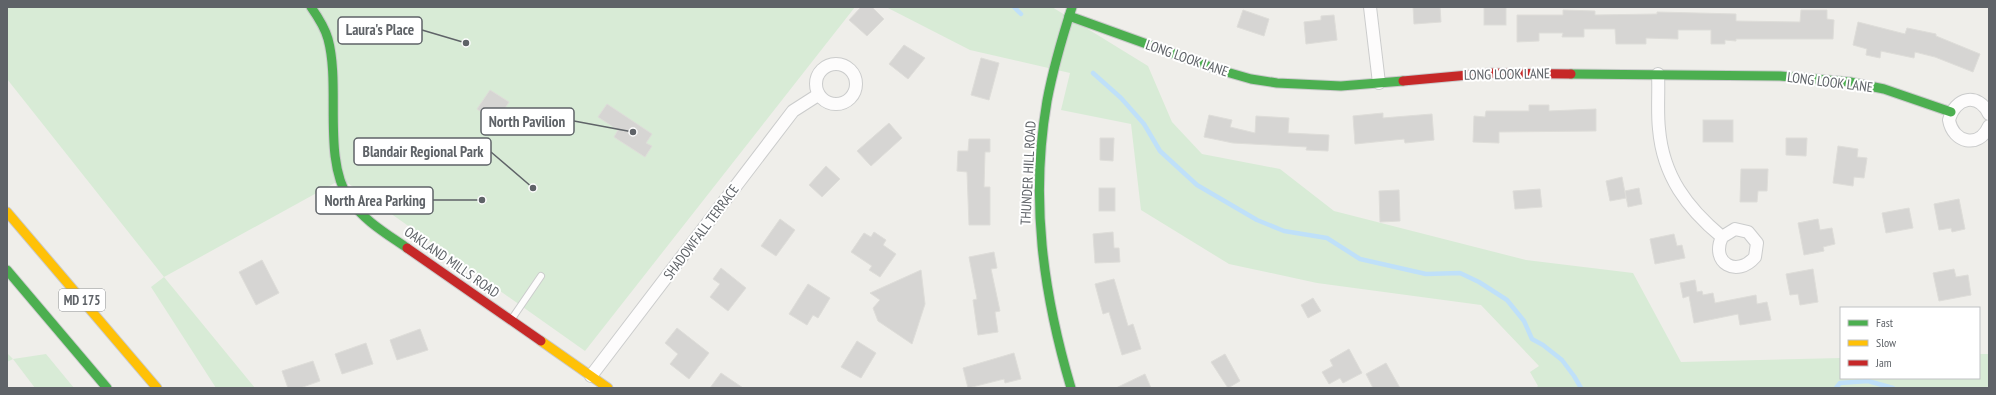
<svg xmlns="http://www.w3.org/2000/svg" width="1996" height="395" viewBox="0 0 1996 395" font-family="'PT Sans Narrow',sans-serif">
  <rect width="100%" height="100%" fill="#efeeea"/>
  <g fill="#d8ebd6">
    <polygon points="7,7 855,7 585,351 342,179 164,277 255,388 216,388 151,287 164,277 7,79"/>
    <polygon points="886,7 1052,7 1148,66 1172,122 1202,154 1280,169 1334,211 1526,260 1633,273 1681,362 1841,358 1841,378 1979,378 1979,354 1989,354 1989,388 1536,388 1538,386 1530,372 1539,366 1481,305 1317,283 1229,264 1141,210 1131,124 1061,110 1070,73 970,50"/>
    <polygon points="7,353 13,359 46,354 74,388 35,388 13,359 7,362"/>
  </g>
  <g fill="none" stroke-linecap="round" stroke-linejoin="round">
    <g stroke="#bfe0f9" stroke-width="4.5">
      <polyline points="1014,7 1021,14"/>
      <polyline points="1093,73 1121,98 1144,124 1160,151 1197,185 1257,220 1284,231 1327,238 1360,259 1426,274 1460,273 1479,282 1507,300 1524,321 1532,339 1543,345 1562,360 1574,376 1581,388"/>
      <polyline points="1836,388 1840,383 1868,381 1893,388"/>
    </g>
  </g>
  <g fill="#d6d5d3" stroke="#deddd9">
    <polygon points="861,7 872,7 884,19 867,36 849,20"/>
    <polygon points="1413,7 1440,7 1441,22 1414,24"/>
    <rect x="1484" y="7" width="22" height="18"/>
    <polygon points="1243,10 1269,19 1264,36 1237,27"/>
    <polygon points="1563,10 1595,11 1595,15 1657,14 1657,12 1736,14 1736,21 1800,22 1801,10 1827,10 1827,19 1834,20 1833,39 1736,39 1736,41 1725,40 1725,44 1711,44 1711,30 1678,30 1678,39 1646,38 1646,44 1616,44 1615,29 1584,29 1584,37 1562,37 1563,33 1539,33 1539,41 1517,42 1517,15 1563,15"/>
    <polygon points="1334,15 1337,40 1306,44 1304,22 1321,20 1321,16"/>
    <polygon points="1858,22 1905,34 1907,28 1936,34 1936,36 1980,54 1973,72 1935,57 1915,52 1914,58 1881,51 1880,58 1866,55 1867,49 1853,45"/>
    <polygon points="904,45 925,58 908,79 889,64"/>
    <polygon points="981,58 999,63 989,100 971,95"/>
    <polygon points="490,90 509,102 496,122 477,109"/>
    <polygon points="607,104 652,134 646,143 652,146 645,157 614,137 618,130 598,117"/>
    <polygon points="1529,105 1549,105 1549,111 1596,109 1596,131 1499,132 1499,143 1473,142 1474,116 1485,117 1486,111 1529,111"/>
    <polygon points="1383,113 1383,118 1432,114 1434,140 1405,143 1404,139 1355,144 1353,116"/>
    <polygon points="1209,115 1232,120 1230,127 1255,133 1256,116 1289,118 1288,133 1329,135 1328,151 1306,150 1307,147 1233,143 1204,137"/>
    <rect x="1703" y="120" width="30" height="22"/>
    <polygon points="889,123 902,138 871,166 857,151"/>
    <polygon points="1100,138 1114,138 1113,161 1100,160"/>
    <polygon points="1786,138 1807,138 1806,156 1786,155"/>
    <polygon points="969,139 990,139 990,152 985,152 984,187 990,187 990,225 969,225 967,172 957,171 958,151 968,151"/>
    <polygon points="1838,146 1858,149 1857,157 1867,158 1864,178 1854,177 1853,186 1833,183"/>
    <polygon points="826,166 840,179 822,197 809,185"/>
    <polygon points="1741,169 1768,169 1767,191 1758,191 1757,202 1740,202"/>
    <polygon points="1622,177 1626,198 1610,201 1606,181"/>
    <rect x="1099" y="188" width="16" height="23"/>
    <polygon points="1639,188 1642,204 1628,207 1625,191"/>
    <polygon points="1540,189 1542,207 1515,209 1513,191"/>
    <polygon points="1399,190 1400,221 1380,222 1379,191"/>
    <polygon points="1959,199 1965,229 1952,232 1951,228 1939,230 1934,204"/>
    <polygon points="1909,208 1913,228 1886,233 1882,213"/>
    <polygon points="780,219 795,230 776,256 761,246"/>
    <polygon points="1818,219 1820,230 1832,228 1835,244 1823,247 1824,251 1804,255 1798,223"/>
    <polygon points="874,232 886,240 883,245 896,254 880,277 869,270 872,266 851,252 864,233 871,237"/>
    <polygon points="1113,232 1114,248 1119,248 1120,262 1095,263 1093,234"/>
    <polygon points="1674,234 1677,246 1682,245 1685,258 1655,264 1650,239"/>
    <polygon points="994,252 997,268 991,269 1000,311 995,312 998,332 978,335 973,300 977,299 969,257"/>
    <polygon points="262,260 279,293 256,305 239,272"/>
    <polygon points="721,268 746,288 728,311 710,297 720,284 713,279"/>
    <polygon points="1813,269 1818,302 1800,305 1798,294 1790,295 1786,274"/>
    <polygon points="1954,269 1956,277 1968,275 1971,295 1939,301 1933,273"/>
    <polygon points="921,270 925,304 912,344 878,321 873,308 880,300 870,293"/>
    <polygon points="1114,279 1128,326 1133,324 1141,349 1122,355 1109,312 1103,314 1095,284"/>
    <polygon points="1695,280 1697,292 1702,291 1703,295 1713,293 1715,303 1756,295 1757,304 1767,302 1771,320 1740,325 1738,314 1694,323 1689,296 1683,298 1680,283"/>
    <polygon points="808,284 830,298 818,318 813,315 807,325 789,314"/>
    <polygon points="1313,298 1321,311 1308,318 1301,305"/>
    <polygon points="677,328 709,353 689,379 670,364 678,354 665,343"/>
    <polygon points="420,329 428,350 397,360 390,340"/>
    <polygon points="857,341 876,353 861,378 841,367"/>
    <polygon points="366,343 373,364 342,374 335,354"/>
    <polygon points="1349,349 1362,373 1343,383 1340,378 1329,384 1322,372 1333,366 1330,360"/>
    <polygon points="1014,353 1021,379 1005,383 1004,379 968,388 963,368"/>
    <polygon points="1225,354 1240,381 1228,388 1211,362"/>
    <polygon points="313,361 320,381 300,388 288,388 282,371"/>
    <polygon points="1386,363 1400,388 1373,388 1366,374"/>
    <polygon points="721,373 743,388 710,388"/>
    <polygon points="1145,374 1151,388 1116,388"/>
  </g>
  <g fill="none" stroke-linecap="round" stroke-linejoin="round">
    <g stroke="#cbcccc" stroke-width="8">
      <polyline id="lane" points="511,320 541,276"/>
    </g>
    <g stroke="#cbcccc" stroke-width="14">
      <g id="street">
        <polyline points="1370,7 1379,83"/>
        <circle cx="836" cy="84" r="20"/>
        <path d="M 1658,74 C 1659,92 1657,111 1659,129 C 1663,176 1687,208 1722,237 L 1735,229 L 1748,232 L 1757,243 L 1755,257 C 1737,278 1710,263 1722,237"/>
        <path d="M 1989,114 C 1978,92 1955,97 1949,120 C 1953,143 1979,149 1989,126"/>
        <polyline points="591,376 793,111 818,95"/>
      </g>
    </g>
    <g stroke="#cacacb" stroke-width="11">
      <g id="fast">
        <path d="M 311,7 C 318,17 325,28 328,39 C 341,87 322,158 349,199 C 363,220 387,234 407,248"/>
        <polyline points="1069,16 1216,69 1251,79 1277,83 1341,86 1403,81"/>
        <polyline points="1571,74 1780,76 1850,82 1884,89 1951,112"/>
        <polyline points="7,270 107,388"/>
        <path d="M 1071,388 C 1043,293 1030,200 1047,101 C 1053,69 1062,38 1072,7"/>
      </g>
    </g>
    <g stroke="#cacacb" stroke-width="11">
      <g id="slow">
        <polyline points="7,212 157,388"/>
        <polyline points="541,341 608,388"/>
      </g>
    </g>
    <g stroke="#cacacb" stroke-width="11">
      <g id="jam">
        <polyline points="1403,81 1490,73 1571,74"/>
        <polyline points="407,248 541,341"/>
      </g>
    </g>
    <use href="#lane" stroke="#fdfcfc" stroke-width="6"/>
    <use href="#street" stroke="#fdfcfc" stroke-width="12"/>
    <use href="#fast" stroke="#4caf50" stroke-width="9"/>
    <use href="#slow" stroke="#ffc107" stroke-width="9"/>
    <use href="#jam" stroke="#c62828" stroke-width="9"/>
  </g>
  <g text-anchor="middle" stroke-width="4" stroke-linejoin="round" paint-order="stroke">
    <rect fill="#fff" stroke="#8f9295" stroke-width="1" x="59" y="289" width="46" height="22" rx="3"/>
    <g font-size="13" font-weight="bold" fill="#5f6368">
      <text x="82" y="305">MD 175</text>
    </g>
    <g font-size="14" fill="#5f6368" stroke="#fff">
      <text transform="translate(1187 58) rotate(19)" y="5">LONG LOOK LANE</text>
      <text transform="translate(1507 74) rotate(-1)" y="5">LONG LOOK LANE</text>
      <text transform="translate(1830 82) rotate(7)" y="5">LONG LOOK LANE</text>
      <text transform="translate(1028 173) rotate(-87)" y="5">THUNDER HILL ROAD</text>
      <text transform="translate(701 232) rotate(-53)" y="5">SHADOWFALL TERRACE</text>
      <text transform="translate(452 262) rotate(35)" y="5">OAKLAND MILLS ROAD</text>
    </g>
  </g>
  <path fill="none" stroke="#5f6368" stroke-width="1.5" d="M466 43L422 30M633 132L574 121M533 188L491 152M482 200L433 200"/>
  <g fill="#5f6368" stroke="#fff" stroke-width="1.5">
    <circle cx="466" cy="43" r="4"/>
    <circle cx="633" cy="132" r="4"/>
    <circle cx="533" cy="188" r="4"/>
    <circle cx="482" cy="200" r="4"/>
  </g>
  <g fill="#fff" stroke="#5f6368" stroke-width="1.5">
    <rect x="338" y="17" width="84" height="27" rx="4"/>
    <rect x="481" y="108" width="93" height="27" rx="4"/>
    <rect x="354" y="138" width="137" height="27" rx="4"/>
    <rect x="316" y="187" width="117" height="27" rx="4"/>
  </g>
  <g font-size="15" text-anchor="middle" font-weight="bold" fill="#5f6368">
    <text x="380" y="35">Laura's Place</text>
    <text x="527" y="127">North Pavilion</text>
    <text x="423" y="157">Blandair Regional Park</text>
    <text x="375" y="206">North Area Parking</text>
  </g>
  <rect width="1996" height="395" fill="none" stroke="#5f6368" stroke-width="16"/>
  <rect x="1840" y="307" width="140" height="72" fill="#ffffff" stroke="#bfc1c3"/>
  <rect x="1848" y="320" width="20" height="6" fill="#4caf50" stroke="#bfc1c3"/>
  <text x="1876" y="327" font-size="12" fill="#5f6368">Fast</text>
  <rect x="1848" y="340" width="20" height="6" fill="#ffc107" stroke="#bfc1c3"/>
  <text x="1876" y="347" font-size="12" fill="#5f6368">Slow</text>
  <rect x="1848" y="360" width="20" height="6" fill="#c62828" stroke="#bfc1c3"/>
  <text x="1876" y="367" font-size="12" fill="#5f6368">Jam</text>
</svg>
